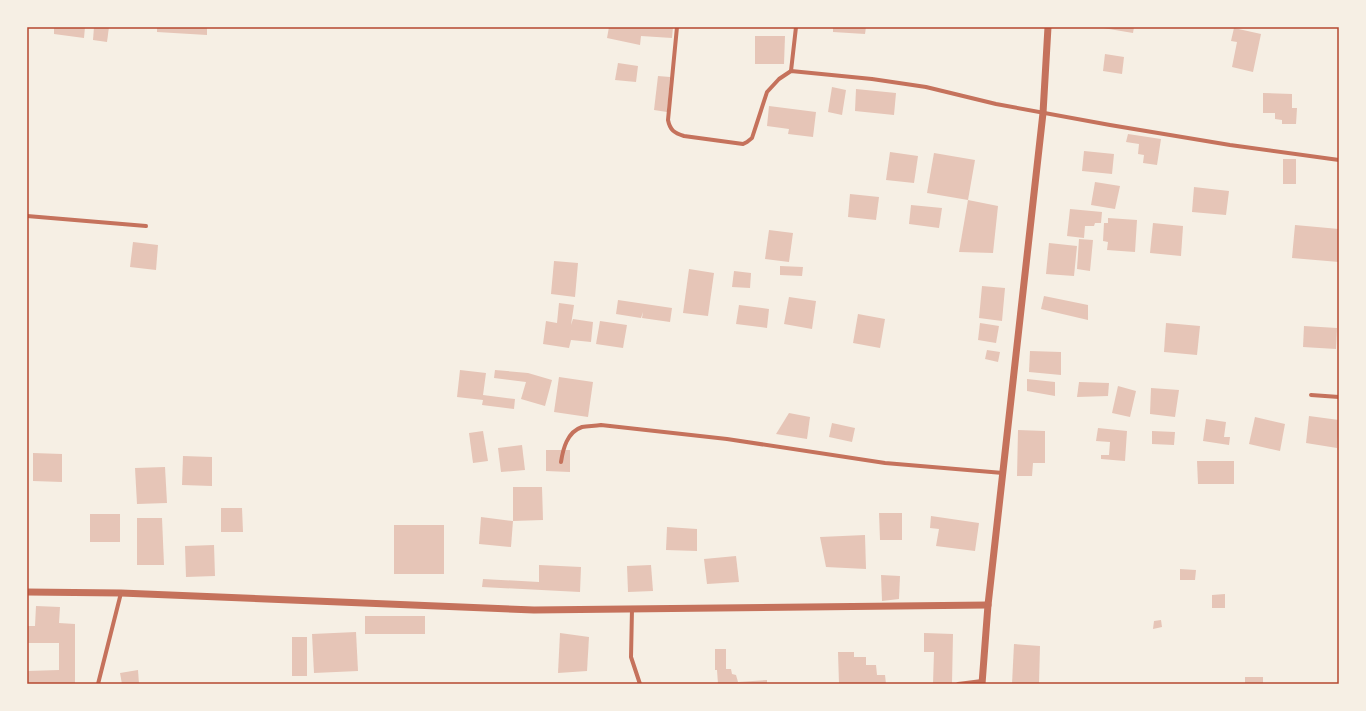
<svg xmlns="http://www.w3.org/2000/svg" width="1366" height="711" viewBox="0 0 1366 711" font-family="'Fira Sans',sans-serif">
  <rect width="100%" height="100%" fill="#f6efe4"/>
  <g fill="#e6c5b7">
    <polygon points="54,27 85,27 84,38 54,34"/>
    <polygon points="94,27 109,27 107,42 93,40"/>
    <polygon points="157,27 207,27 207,35 157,32"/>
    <polygon points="609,27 673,27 672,38 641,36 640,45 607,38"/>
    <polygon points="833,27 866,27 865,34 833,32"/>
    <polygon points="1097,27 1134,27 1133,33"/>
    <polygon points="1234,28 1261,34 1253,72 1232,67 1237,42 1231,41"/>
    <polygon points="755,36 785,36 784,64 755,64"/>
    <polygon points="1105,54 1124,57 1122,74 1103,71"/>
    <polygon points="618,63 638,66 636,82 615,80"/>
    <polygon points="658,76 670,77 667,112 654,110"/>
    <polygon points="832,87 846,90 842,115 828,112"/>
    <polygon points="856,89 896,93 894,115 855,111"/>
    <polygon points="1263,93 1292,94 1292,108 1297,108 1296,124 1282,124 1282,120 1275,119 1275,113 1263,113"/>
    <polygon points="769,106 816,112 813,137 788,134 789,129 767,126"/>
    <polygon points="1128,134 1161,139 1157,165 1143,163 1144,155 1138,154 1139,144 1126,142"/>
    <polygon points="1084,151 1114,154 1112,174 1082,171"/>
    <polygon points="890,152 918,156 914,183 886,180"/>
    <polygon points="934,153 975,160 968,200 927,193"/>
    <rect x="1283" y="159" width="13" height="25"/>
    <polygon points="1095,182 1120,186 1115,209 1091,205"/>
    <polygon points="1194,187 1229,191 1226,215 1192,212"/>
    <polygon points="850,194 879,197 876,220 848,217"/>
    <polygon points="968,200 998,206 993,253 959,252"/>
    <polygon points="911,205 942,208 939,228 909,224"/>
    <polygon points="1070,209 1102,212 1101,223 1095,223 1094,226 1085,226 1084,238 1067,236"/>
    <polygon points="1108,218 1137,220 1135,252 1107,250 1108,242 1103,241 1104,223 1108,223"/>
    <polygon points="1153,223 1183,226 1181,256 1150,253"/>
    <polygon points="1295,225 1339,229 1339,262 1292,258"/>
    <polygon points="769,230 793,233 789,262 765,259"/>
    <polygon points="1079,239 1093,240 1090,271 1077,269"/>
    <polygon points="133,242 158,245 156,270 130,267"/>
    <polygon points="1049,243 1077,246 1074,276 1046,274"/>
    <polygon points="554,261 578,263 575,297 551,294"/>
    <polygon points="780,266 803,267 802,276 780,275"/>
    <polygon points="689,269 714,273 708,316 683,313"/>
    <polygon points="734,271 751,273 750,288 732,287"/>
    <polygon points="982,286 1005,288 1002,321 979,318"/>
    <polygon points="1044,296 1088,305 1088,320 1041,309"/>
    <polygon points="789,297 816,301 812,329 784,324"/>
    <polygon points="618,300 672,308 670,322 642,318 643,312 641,318 616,314"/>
    <polygon points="559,303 574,305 571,325 573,319 593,322 591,342 571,340 569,348 543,344 546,321 557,323"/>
    <polygon points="739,305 769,309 767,328 736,324"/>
    <polygon points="858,314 885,319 880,348 853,343"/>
    <polygon points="600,321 627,325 623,348 596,344"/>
    <polygon points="980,323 999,326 996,343 978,340"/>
    <polygon points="1166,323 1200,326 1197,355 1164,352"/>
    <polygon points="1304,326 1337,328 1336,349 1303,347"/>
    <polygon points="987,350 1000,352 998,362 985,359"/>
    <polygon points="1030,351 1061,352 1061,375 1029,372"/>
    <polygon points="460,370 486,373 483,395 515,399 514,409 482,405 483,400 457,397"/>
    <polygon points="495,370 528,373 552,380 545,406 521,399 526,382 494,378"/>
    <polygon points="559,377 593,382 588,417 554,412"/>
    <polygon points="1027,379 1055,382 1055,396 1027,391"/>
    <polygon points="1079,382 1109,383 1108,396 1077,397"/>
    <polygon points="1118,386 1136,391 1130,417 1112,413"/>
    <polygon points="1151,388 1179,390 1175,417 1150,414"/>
    <polygon points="789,413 810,417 807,439 776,434"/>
    <polygon points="1309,416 1339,420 1337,448 1306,443"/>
    <polygon points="1255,417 1285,424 1280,451 1249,444"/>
    <polygon points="1206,419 1226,422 1224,437 1230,437 1229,445 1203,441"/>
    <polygon points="832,423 855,428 852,442 829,437"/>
    <polygon points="1098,428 1127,431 1125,461 1101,459 1101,455 1109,455 1110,442 1096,441"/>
    <polygon points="1018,430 1045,431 1045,463 1033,463 1032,476 1017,476"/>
    <polygon points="483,431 488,461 473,463 469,433"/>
    <polygon points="1152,431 1175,432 1174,445 1152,444"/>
    <polygon points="522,445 525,470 501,472 498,448"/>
    <polygon points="546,450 570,450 570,472 546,471"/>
    <polygon points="33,453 62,454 62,482 33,481"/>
    <polygon points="183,456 212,457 212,486 182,485"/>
    <polygon points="1197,461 1234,461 1234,484 1198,484"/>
    <polygon points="165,467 167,503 137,504 135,468"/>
    <polygon points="513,487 542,487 543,520 513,521"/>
    <polygon points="221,508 242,508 243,532 221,532"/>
    <polygon points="879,513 902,513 902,540 880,540"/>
    <rect x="90" y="514" width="30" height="28"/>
    <polygon points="931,516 979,523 975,551 936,546 939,529 930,528"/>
    <polygon points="481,517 513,521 511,547 479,544"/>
    <polygon points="137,518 162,518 164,565 137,565"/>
    <rect x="394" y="525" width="50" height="49"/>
    <polygon points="667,527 697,529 697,551 666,550"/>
    <polygon points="865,535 866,569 826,567 820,537"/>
    <polygon points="214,545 215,576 186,577 185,546"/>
    <polygon points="736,556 739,582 707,584 704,559"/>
    <polygon points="539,565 581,567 580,592 482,587 483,579 539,582"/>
    <polygon points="651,565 653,591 628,592 627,566"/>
    <polygon points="1180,569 1196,570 1195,580 1180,580"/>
    <polygon points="881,575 900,576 899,599 882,601"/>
    <polygon points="1225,594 1225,608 1212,608 1212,595"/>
    <polygon points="36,606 60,607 59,623 75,624 75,684 27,684 27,671 59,670 59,643 27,643 27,626 35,626"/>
    <rect x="365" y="616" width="60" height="18"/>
    <polygon points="1161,620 1162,627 1153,629 1154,621"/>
    <polygon points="356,632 358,671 314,673 312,634"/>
    <polygon points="560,633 589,637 587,671 558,673"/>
    <polygon points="924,633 953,634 952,684 933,684 934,652 924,652"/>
    <rect x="292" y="637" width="15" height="39"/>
    <polygon points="1014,644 1040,646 1039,684 1012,684"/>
    <polygon points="715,649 726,649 726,669 731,669 732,674 736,675 738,682 767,680 767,684 718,684 717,670 715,670"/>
    <polygon points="838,652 854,652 854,657 866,657 866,665 876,665 877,675 885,675 886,684 839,684"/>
    <polygon points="138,670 139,684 122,684 120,673"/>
    <rect x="1245" y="677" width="18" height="7"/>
  </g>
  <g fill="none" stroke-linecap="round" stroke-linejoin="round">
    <g stroke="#c5725c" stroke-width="4">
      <path d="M 677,27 L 668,120 C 670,130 674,133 684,136 L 743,144 L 747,142 L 752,138 L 767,92 L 779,79 L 791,71 L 872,79 L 926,87 L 996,104 L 1110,125 L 1230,145 L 1339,160"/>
      <polyline points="791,71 796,27"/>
      <polyline points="27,216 146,226"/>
      <polyline points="1311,395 1339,397"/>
      <path d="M 561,462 C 563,449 567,432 582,427 C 588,426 595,426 601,425 L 727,439 L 885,463 L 1003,473"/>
      <polyline points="632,609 631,657 640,684"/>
      <polyline points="98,684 121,593"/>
      <polyline points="958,684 982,681"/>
    </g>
    <g stroke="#c5725c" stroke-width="7">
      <polyline points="27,592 121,593 534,610 988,605"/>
      <polyline points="982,684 988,605 1043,113 1048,27"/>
    </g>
  </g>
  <rect width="1366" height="711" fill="none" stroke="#f6efe4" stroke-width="56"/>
  <rect x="28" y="28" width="1310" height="655" fill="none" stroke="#b5482f" stroke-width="1.5"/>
</svg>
